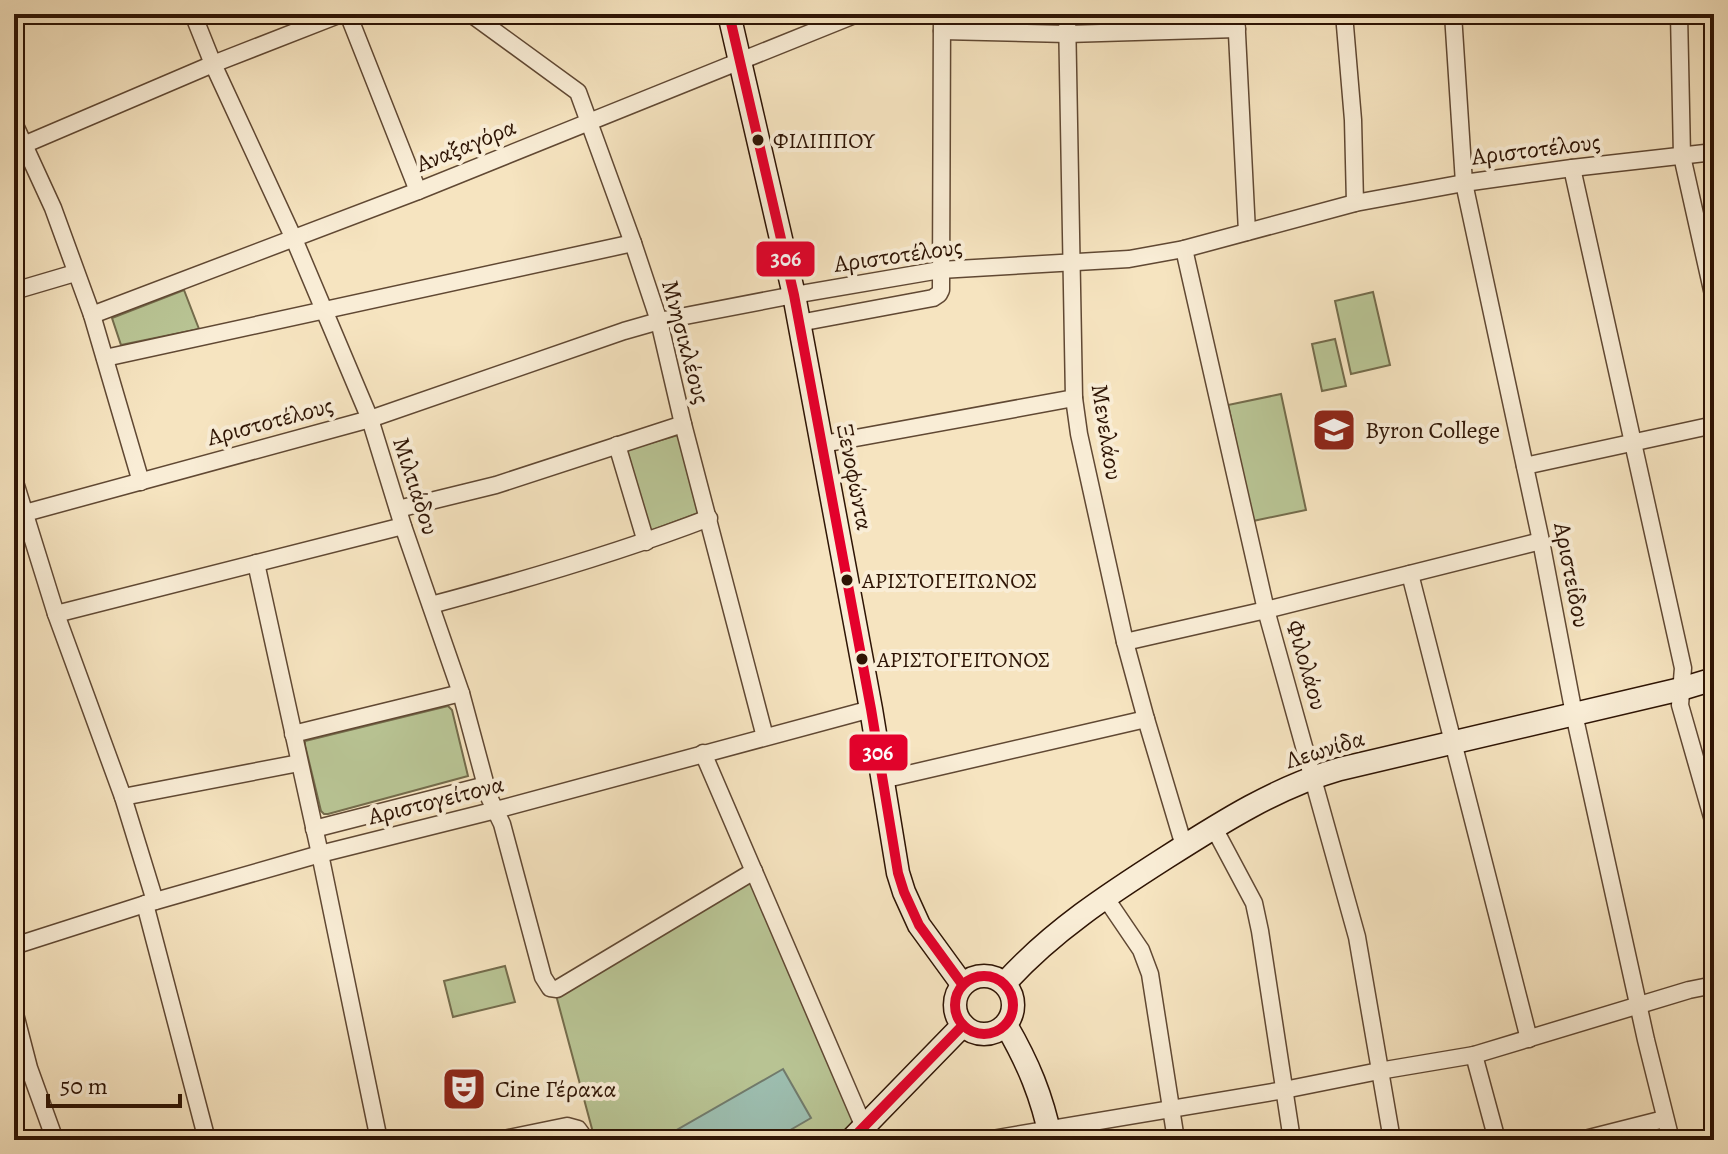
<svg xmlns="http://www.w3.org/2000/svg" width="1728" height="1154" viewBox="0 0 1728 1154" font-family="Alegreya,serif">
  <rect width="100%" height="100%" fill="#f6e4c0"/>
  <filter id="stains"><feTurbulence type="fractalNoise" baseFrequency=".0025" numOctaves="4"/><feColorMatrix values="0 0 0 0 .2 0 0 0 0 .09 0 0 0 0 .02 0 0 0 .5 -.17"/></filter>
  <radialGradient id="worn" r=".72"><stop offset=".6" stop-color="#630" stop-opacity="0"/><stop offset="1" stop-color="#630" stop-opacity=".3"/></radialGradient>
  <g fill="#b9c595" stroke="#746c4c" stroke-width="2">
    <polygon points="184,290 199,329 121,345 112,318"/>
    <polygon points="1373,292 1390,365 1351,374 1335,301"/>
    <polygon points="1335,339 1346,386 1322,391 1312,344"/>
    <polygon points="1281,394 1306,510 1253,521 1228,405"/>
    <polygon points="678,435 698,513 650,531 627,450"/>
    <polygon points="448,706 452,710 468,776 328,814 324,814 321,811 305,745 305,741"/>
    <polygon points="752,877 858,1119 833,1140 595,1140 556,995"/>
    <polygon points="505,966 515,1002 453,1017 444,981"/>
  </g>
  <polygon fill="#9dbfb1" stroke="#717b6c" stroke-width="2" points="783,1069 811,1118 773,1140 670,1140 668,1135"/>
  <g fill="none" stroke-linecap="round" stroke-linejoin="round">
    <g stroke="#604833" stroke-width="19">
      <g id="street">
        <polyline points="193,14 213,64 294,239 370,419 403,526 461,693 489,797 502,824 543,977 550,988 557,989 754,871"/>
        <polyline points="348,14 418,191"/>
        <polyline points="471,14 578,92 633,243 659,321 683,424 765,737"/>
        <polyline points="1067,14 1074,398 1079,434 1125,642 1146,719 1184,846"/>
        <polyline points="1236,14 1247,232"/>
        <polyline points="1344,14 1353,120 1355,203"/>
        <polyline points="1453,14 1464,183 1541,541 1574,714 1646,1040 1671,1140"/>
        <polyline points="1679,14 1682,156 1714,299"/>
        <polyline points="942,31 1067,34 1237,29"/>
        <polyline points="14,123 53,208 92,315 141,482"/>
        <polyline points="14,149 213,64 341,14"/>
        <polyline points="1572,168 1683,668 1680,705 1714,824"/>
        <polyline points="1184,249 1266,610 1357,937 1392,1140"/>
        <polyline points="14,291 75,273"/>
        <polyline points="92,315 418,191 857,14"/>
        <polyline points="799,323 933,298 939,294 941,290 942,14"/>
        <polyline points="105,358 633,243"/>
        <polyline points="823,444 1074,398"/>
        <polyline points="617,445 646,542"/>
        <polyline points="1525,466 1714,425"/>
        <polyline points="14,479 56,614 123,797 155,901"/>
        <polyline points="398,509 496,485 683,424"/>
        <polyline points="14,516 370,419 624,331 659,321 794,295 940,270 1129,259 1184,249 1355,203 1464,183 1572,168 1714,152"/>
        <polyline points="256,563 320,854 379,1140"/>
        <polyline points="1410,574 1529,1039"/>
        <path d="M 431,605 C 525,580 618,553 709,518"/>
        <polyline points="56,614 403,526"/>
        <polyline points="1125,642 1266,610 1541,541"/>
        <polyline points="293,734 461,693"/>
        <polyline points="703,753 864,1127"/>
        <polyline points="882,780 1146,719"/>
        <polyline points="123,797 299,763"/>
        <polyline points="1214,828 1254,903 1260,931 1292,1140"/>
        <polyline points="314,829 486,785"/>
        <polyline points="1105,897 1141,950 1150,974 1176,1140"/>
        <polyline points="145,904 207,1140"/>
        <polyline points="14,946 145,904 320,854 496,810 871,709"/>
        <polyline points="14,1010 29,1068 55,1140"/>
        <polyline points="1474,1055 1497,1140"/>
        <polyline points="499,1140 567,1126 578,1129 586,1140"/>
        <polyline points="986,1140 1284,1090 1379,1071 1474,1055 1689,990 1714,985"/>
        <polyline points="1581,1140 1664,1119"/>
      </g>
    </g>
    <g stroke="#2e1404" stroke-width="25">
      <g id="secondary">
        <polyline points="729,14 794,295 871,709 898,873 904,892 919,925 962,984"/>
        <circle cx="984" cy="1005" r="29"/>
        <path d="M 1005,983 C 1052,931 1109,894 1167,857 C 1222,822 1277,787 1340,769 L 1681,689 L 1714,679"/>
        <path d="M 1006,1025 C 1028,1063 1042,1096 1051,1140"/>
        <polyline points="851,1140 963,1025"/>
      </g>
    </g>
    <use href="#street" stroke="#f9edd6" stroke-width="16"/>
    <use href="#secondary" stroke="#f9edd6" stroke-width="22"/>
    <g stroke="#f9edd6" stroke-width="16">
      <g id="bus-1">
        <polyline points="729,14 794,295 871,709 898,873 904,892 919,925 962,984"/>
        <circle cx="984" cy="1005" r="29"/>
        <polyline points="851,1140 963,1025"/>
      </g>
    </g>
    <use href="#bus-1" stroke="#e4002b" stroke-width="10"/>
  </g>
  <defs>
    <g id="university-square" transform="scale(2.3)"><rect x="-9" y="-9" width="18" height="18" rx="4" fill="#8f2418" stroke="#f9edd6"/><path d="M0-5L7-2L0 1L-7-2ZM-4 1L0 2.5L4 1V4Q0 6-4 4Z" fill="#fff"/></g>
    <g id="theatre-square" transform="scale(2.3)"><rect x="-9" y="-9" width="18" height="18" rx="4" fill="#8f2418" stroke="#f9edd6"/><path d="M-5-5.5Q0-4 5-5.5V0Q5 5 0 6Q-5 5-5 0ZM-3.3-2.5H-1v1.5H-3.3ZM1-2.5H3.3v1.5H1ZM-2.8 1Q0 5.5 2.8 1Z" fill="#fff"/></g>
  </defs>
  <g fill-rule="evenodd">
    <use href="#university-square" x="1334" y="430"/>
    <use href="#theatre-square" x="464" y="1089"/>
  </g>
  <g fill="#2e1404" stroke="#f9edd6" stroke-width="3">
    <circle cx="758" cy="140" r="7"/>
    <circle cx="847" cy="580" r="7"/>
    <circle cx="862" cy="659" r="7"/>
  </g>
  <g text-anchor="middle" stroke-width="8" stroke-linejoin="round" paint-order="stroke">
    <g font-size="22" fill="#2e1404" stroke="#f9edd6" text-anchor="start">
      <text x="773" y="148">ΦΙΛΙΠΠΟΥ</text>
      <text x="862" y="588">ΑΡΙΣΤΟΓΕΙΤΩΝΟΣ</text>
      <text x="877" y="667">ΑΡΙΣΤΟΓΕΙΤΟΝΟΣ</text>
    </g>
    <g font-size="24" fill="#2e1404" stroke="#f9edd6">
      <text transform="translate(466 145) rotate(-22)" y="8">Αναξαγόρα</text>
      <text transform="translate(1536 149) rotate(-7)" y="8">Αριστοτέλους</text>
      <text transform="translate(898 255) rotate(-8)" y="8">Αριστοτέλους</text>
      <text transform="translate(686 342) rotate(75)" y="8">Μνησικλέους</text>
      <text transform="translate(270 421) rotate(-15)" y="8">Αριστοτέλους</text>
      <text transform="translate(1107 432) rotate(81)" y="8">Μενελάου</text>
      <text transform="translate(855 477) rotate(79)" y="8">Ξενοφώντα</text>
      <text transform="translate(416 486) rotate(72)" y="8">Μιλτιάδου</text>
      <text transform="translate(1572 575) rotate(79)" y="8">Αριστείδου</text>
      <text transform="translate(1307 665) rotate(74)" y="8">Φιλολάου</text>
      <text transform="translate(1325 749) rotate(-17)" y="8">Λεωνίδα</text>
      <text transform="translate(436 800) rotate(-14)" y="8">Αριστογείτονα</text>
    </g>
    <g font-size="24" fill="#2e1404" stroke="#f9edd6" text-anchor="start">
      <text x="1365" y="438">Byron College</text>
      <text x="495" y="1097">Cine Γέρακα</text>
    </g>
  </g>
  <g stroke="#f9edd6" stroke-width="3">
    <rect x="755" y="240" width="61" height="38" rx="8" fill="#e4002b"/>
    <rect x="848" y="733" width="61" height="39" rx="8" fill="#e4002b"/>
  </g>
  <g font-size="22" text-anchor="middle" font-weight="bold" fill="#fff">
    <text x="786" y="266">306</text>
    <text x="878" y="760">306</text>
  </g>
  <rect width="1728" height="1154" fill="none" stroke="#f6e4c0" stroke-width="48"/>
  <rect x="16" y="16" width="1696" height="1122" fill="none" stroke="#2e1404" stroke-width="4"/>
  <rect x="24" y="24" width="1680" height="1106" fill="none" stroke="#2e1404" stroke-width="2"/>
  <path d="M48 1094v12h132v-12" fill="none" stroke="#2e1404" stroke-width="4"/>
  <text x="60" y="1094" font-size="24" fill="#2e1404" stroke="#f9edd6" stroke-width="6" paint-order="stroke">50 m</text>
  <rect width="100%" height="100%" filter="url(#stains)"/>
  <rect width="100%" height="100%" fill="url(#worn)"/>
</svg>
